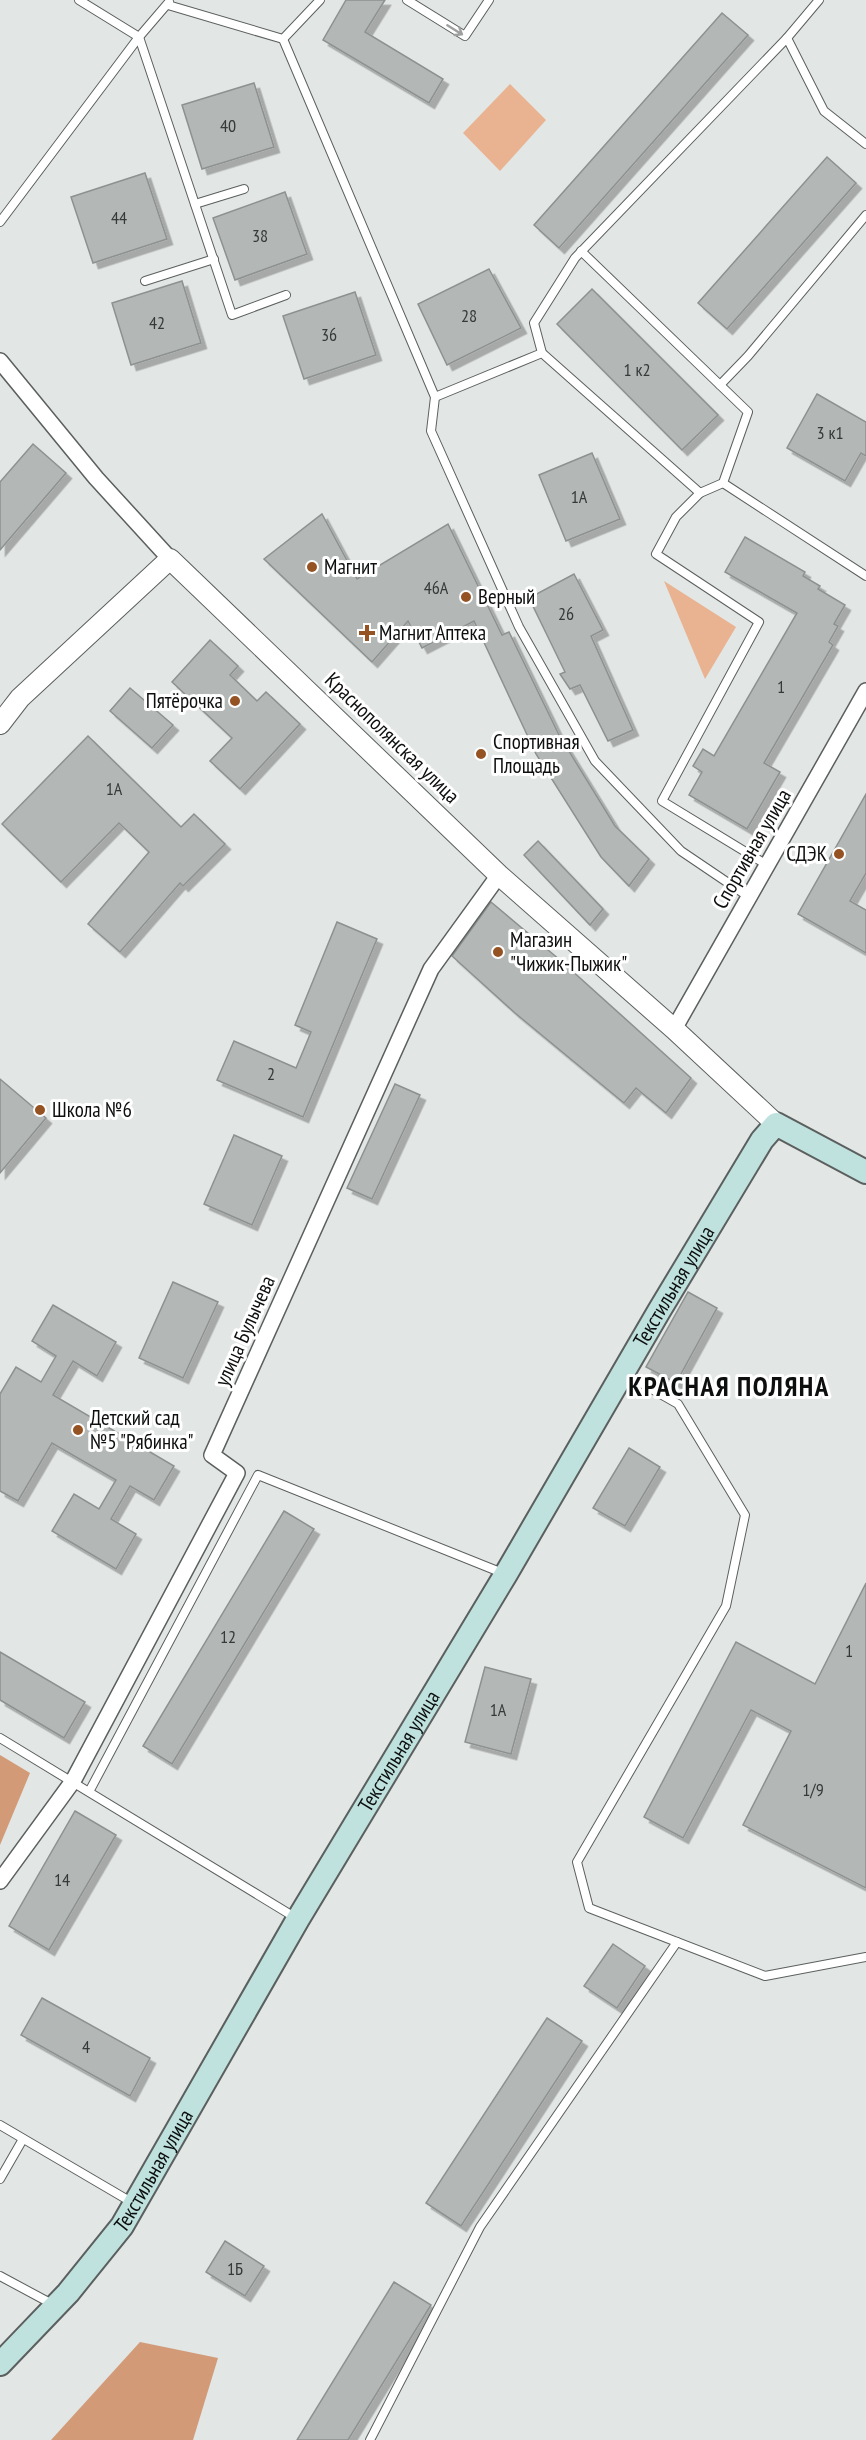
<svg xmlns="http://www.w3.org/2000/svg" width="866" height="2440" viewBox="0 0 866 2440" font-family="'PT Sans Narrow',sans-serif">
  <defs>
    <filter id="shadow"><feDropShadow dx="5.5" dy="5.5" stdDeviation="0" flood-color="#0004"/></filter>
  </defs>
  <rect width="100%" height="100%" fill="#e2e6e5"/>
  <g fill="#e9b391">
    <polygon points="510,84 546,120 500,171 463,133"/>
    <polygon points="664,581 736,627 705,679"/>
  </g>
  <g fill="#d29a76">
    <polygon points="0,1755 30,1773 0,1845"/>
    <polygon points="140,2342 218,2358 193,2440 51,2440"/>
  </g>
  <g fill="#b3b8b7" stroke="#8d9190" stroke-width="1.5" filter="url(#shadow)">
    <polygon points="346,0 385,0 365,32 443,79 429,103 323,40"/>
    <polygon points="722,13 748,35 559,248 534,225"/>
    <polygon points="254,83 274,147 202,169 182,105"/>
    <polygon points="827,157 856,183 727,329 698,303"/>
    <polygon points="145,173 167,239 93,263 71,197"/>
    <polygon points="285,192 307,254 235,280 213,218"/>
    <polygon points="489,269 521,328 447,365 418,304"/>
    <polygon points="182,281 201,343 131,365 112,303"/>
    <polygon points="592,289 718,415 682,450 557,324"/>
    <polygon points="355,292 376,355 304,379 283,316"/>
    <polygon points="817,394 866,422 866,456 861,453 845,481 787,448"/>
    <polygon points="33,444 66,473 0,550 0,482"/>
    <polygon points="592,453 620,519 566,541 539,475"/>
    <polygon points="322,514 357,579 448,524 502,635 509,632 559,735 615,826 649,859 629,886 601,857 536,754 474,621 422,648 408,621 372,662 264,559"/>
    <polygon points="745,537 805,572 803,576 820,586 818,589 845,605 834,624 838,626 829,642 833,645 764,763 780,772 747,829 689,795 702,772 693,766 703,749 714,756 797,613 725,572"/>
    <polygon points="574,574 603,630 591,636 633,730 608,741 580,685 570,689 560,674 565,672 529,598"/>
    <polygon points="210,640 238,666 230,675 257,701 266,692 300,724 240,789 210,761 232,738 172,682"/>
    <polygon points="130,688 173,725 152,748 110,711"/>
    <polygon points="88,736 181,827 194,814 225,844 183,886 180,883 120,952 88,924 149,852 119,823 61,882 2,824"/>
    <polygon points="866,794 866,873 850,901 866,910 866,953 798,914"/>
    <polygon points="538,841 603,909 590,925 524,855"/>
    <polygon points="491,902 560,960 691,1078 666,1113 636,1088 624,1103 515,1013 452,956"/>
    <polygon points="337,922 377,939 303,1117 217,1080 234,1041 296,1068 311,1032 295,1025"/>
    <polygon points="0,1079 46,1118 0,1173"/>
    <polygon points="395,1084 420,1095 372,1199 347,1188"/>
    <polygon points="234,1135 282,1156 252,1225 204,1204"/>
    <polygon points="173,1282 218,1302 183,1378 139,1358"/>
    <polygon points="688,1292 717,1308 676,1383 646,1367"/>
    <polygon points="53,1305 116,1342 97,1376 73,1361 53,1395 174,1466 154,1500 130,1486 111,1519 136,1534 116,1569 52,1531 74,1494 99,1509 116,1480 52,1443 18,1501 0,1491 0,1394 16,1367 41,1382 56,1356 32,1341"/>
    <polygon points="629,1448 660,1467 625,1526 593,1508"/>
    <polygon points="284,1511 314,1529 172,1764 143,1746"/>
    <polygon points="866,1583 866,1888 743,1825 791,1731 751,1710 683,1838 644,1817 736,1642 815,1684"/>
    <polygon points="0,1652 85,1702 64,1738 0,1700"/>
    <polygon points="485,1667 531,1679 511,1754 465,1742"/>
    <polygon points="75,1811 116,1835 49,1950 9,1926"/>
    <polygon points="613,1944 645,1966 617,2008 584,1986"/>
    <polygon points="42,1998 150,2058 130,2096 21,2035"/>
    <polygon points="547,2018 582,2041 461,2226 426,2203"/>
    <polygon points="225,2241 264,2266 245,2296 206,2272"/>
    <polygon points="394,2282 431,2305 348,2440 297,2440"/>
  </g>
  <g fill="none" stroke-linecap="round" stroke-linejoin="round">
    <g stroke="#5b5f5e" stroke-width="10">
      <g id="service">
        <polyline points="79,0 139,37 232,315 286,295"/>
        <polyline points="407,0 465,36 489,0"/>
        <polyline points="168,5 283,39 435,397 431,431 519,627 595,761 681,851 749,897"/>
        <polyline points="787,38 819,0"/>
        <polyline points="283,39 320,0"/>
        <polyline points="195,204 244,189"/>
        <polyline points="0,222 139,37 169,2"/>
        <polyline points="145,281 214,259"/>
        <polyline points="542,353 534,323 575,258 787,38 824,111 866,144"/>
        <polyline points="720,385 748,356 866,215"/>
        <polyline points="435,397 542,353 700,493 723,483 748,412 581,251"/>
        <polyline points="723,483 866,576"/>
        <polyline points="700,493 676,517 656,554 759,622 662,801 767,865"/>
        <polyline points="625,1374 678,1404 745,1515 726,1606 577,1862 589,1908 765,1976 866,1957"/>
        <polyline points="0,1738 296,1918"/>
        <polyline points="90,1790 258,1475 505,1574"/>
        <polyline points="0,2125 133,2203"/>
        <polyline points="0,2179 23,2139"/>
        <polyline points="0,2276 54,2305"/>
        <polyline points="370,2440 480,2227 677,1942"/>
      </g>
    </g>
    <g stroke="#5b5f5e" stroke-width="18">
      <g id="minor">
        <polyline points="0,361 96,478 170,559"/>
        <polyline points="674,1029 866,691"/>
        <polyline points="0,1881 73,1781 237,1473 212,1455 431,969 499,875"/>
      </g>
    </g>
    <g stroke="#5b5f5e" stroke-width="22">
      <polyline id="tertiary" points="0,724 20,698 170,559 499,875 674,1029 776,1124"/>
    </g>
    <g stroke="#5b5f5e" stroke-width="26">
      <g id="secondary">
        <path id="s1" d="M 0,2364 L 68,2293 L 122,2226 L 298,1919 L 506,1574 L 659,1311 L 762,1140 L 776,1124 L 866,1172"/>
      </g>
    </g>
    <use href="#service" stroke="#fff" stroke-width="8"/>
    <use href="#minor" stroke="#fff" stroke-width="15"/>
    <use href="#tertiary" stroke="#fff" stroke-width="20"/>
    <use href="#secondary" stroke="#bfe2df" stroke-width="22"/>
  </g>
  <defs><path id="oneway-shaft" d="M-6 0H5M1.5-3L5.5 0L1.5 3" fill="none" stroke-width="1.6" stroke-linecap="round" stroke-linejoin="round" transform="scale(1.5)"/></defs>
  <use stroke="#9e9f9f" href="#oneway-shaft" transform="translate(455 30) rotate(32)"/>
  <g fill="#955222" stroke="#fff" stroke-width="2">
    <circle cx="312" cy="567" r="6"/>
    <circle cx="466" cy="597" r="6"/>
    <path d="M364 624h6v6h6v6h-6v6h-6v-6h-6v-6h6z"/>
    <circle cx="235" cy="701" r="6"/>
    <circle cx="481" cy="754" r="6"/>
    <circle cx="839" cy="854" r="6"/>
    <circle cx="498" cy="952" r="6"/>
    <circle cx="40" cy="1110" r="6"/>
    <circle cx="78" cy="1430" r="6"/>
  </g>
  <g text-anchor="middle" stroke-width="6" stroke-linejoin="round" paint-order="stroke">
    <g font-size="18" fill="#363939">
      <text x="228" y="132">40</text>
      <text x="119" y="224">44</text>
      <text x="260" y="242">38</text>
      <text x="469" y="322">28</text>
      <text x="157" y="329">42</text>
      <text x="329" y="341">36</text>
      <text x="637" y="376">1 к2</text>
      <text x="830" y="439">3 к1</text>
      <text x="579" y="503">1А</text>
      <text x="436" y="594">46А</text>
      <text x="566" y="620">26</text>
      <text x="781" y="693">1</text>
      <text x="114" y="795">1А</text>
      <text x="271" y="1080">2</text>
      <text x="228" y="1643">12</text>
      <text x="849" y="1657">1</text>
      <text x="498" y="1716">1А</text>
      <text x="813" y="1796">1/9</text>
      <text x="62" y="1886">14</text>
      <text x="86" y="2053">4</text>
      <text x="235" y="2275">1Б</text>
    </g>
    <g font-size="21" fill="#0d0f0f" stroke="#fff" text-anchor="start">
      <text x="324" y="574">Магнит</text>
      <text x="478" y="604">Верный</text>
      <text x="379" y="640">Магнит Аптека</text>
      <text x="223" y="708" text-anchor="end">Пятёрочка</text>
      <text x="493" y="749">Спортивная<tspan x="493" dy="24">Площадь</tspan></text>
      <text x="827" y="861" text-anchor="end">СДЭК</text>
      <text x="510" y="947">Магазин<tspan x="510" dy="24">"Чижик-Пыжик"</tspan></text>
      <text x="52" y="1117">Школа №6</text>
      <text x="90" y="1425">Детский сад<tspan x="90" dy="24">№5 "Рябинка"</tspan></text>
    </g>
    <g font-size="21" fill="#0d0f0f" stroke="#fff">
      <text transform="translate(392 738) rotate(44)" y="7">Краснополянская улица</text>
      <text transform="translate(752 849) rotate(-60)" y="7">Спортивная улица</text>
      <text dy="7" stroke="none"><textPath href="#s1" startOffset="1274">Текстильная улица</textPath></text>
      <text transform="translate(245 1331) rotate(-66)" y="7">улица Булычева</text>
      <text dy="7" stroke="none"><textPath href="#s1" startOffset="734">Текстильная улица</textPath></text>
      <text dy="7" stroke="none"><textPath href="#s1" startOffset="248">Текстильная улица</textPath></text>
    </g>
    <g font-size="27" font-weight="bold" letter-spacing="1.5" fill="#0d0f0f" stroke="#fff">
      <text x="729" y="1396">КРАСНАЯ ПОЛЯНА</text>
    </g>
  </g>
</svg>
